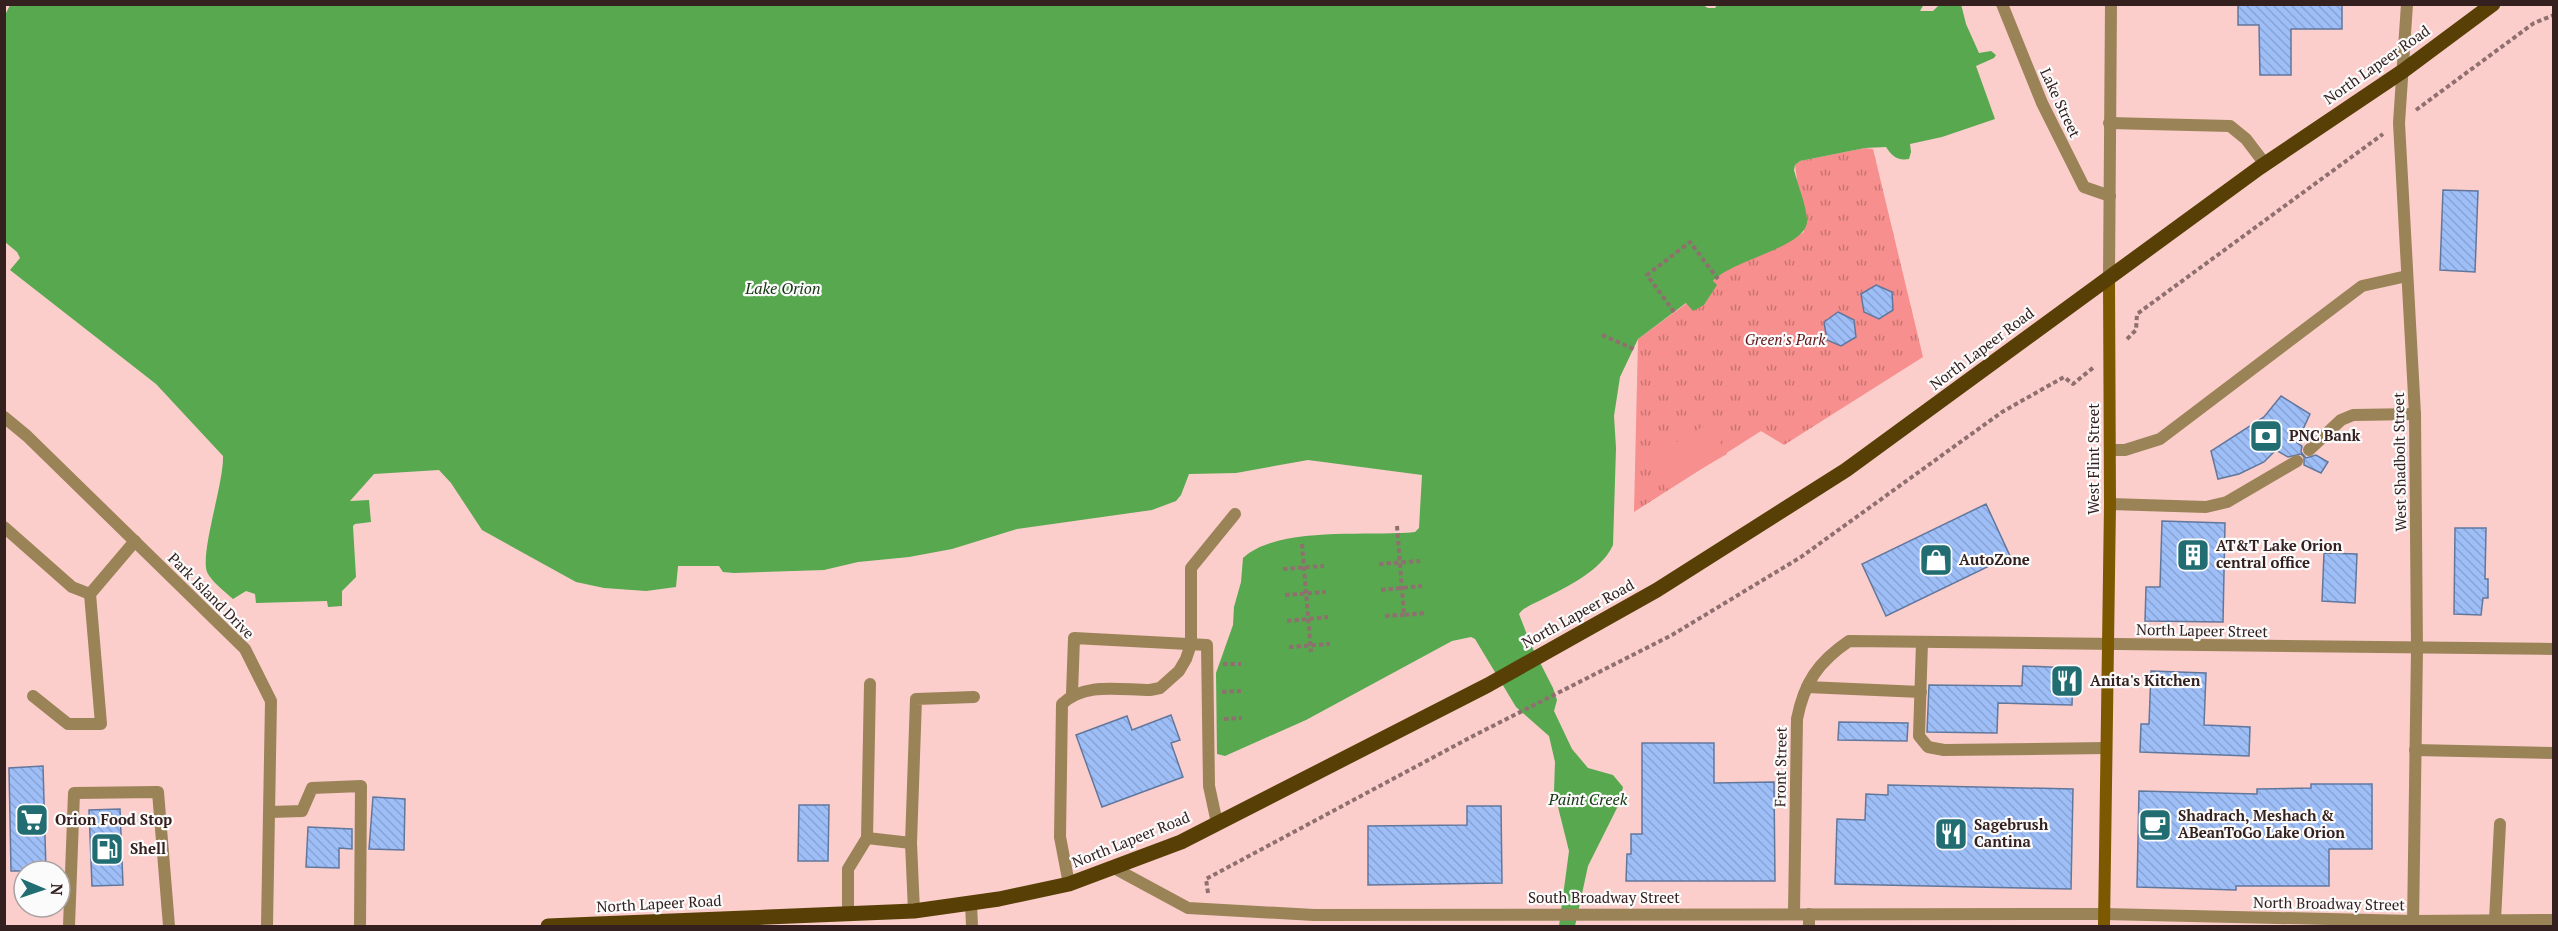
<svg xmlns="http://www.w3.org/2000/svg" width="2558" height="931" viewBox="0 0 2558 931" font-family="'PT Serif',serif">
  <defs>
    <pattern id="park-tufts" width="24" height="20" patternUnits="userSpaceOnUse" patternTransform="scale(1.5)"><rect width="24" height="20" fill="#f68f8d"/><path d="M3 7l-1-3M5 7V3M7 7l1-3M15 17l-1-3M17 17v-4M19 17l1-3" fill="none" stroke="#c87473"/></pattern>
    <pattern id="building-back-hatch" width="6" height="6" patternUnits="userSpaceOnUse" patternTransform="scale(1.5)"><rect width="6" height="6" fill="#9ebef8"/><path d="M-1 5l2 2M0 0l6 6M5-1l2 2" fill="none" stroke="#89a3d4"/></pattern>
  </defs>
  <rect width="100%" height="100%" fill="#fbcecc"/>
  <path fill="url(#park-tufts)" d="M 1865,148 L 1873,149 L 1923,357 L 1784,445 L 1761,431 L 1634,512 L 1638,339 L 1687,303 L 1704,305 L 1716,286 L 1713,281 C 1734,259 1777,250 1804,232 L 1795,165 L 1800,161 Z"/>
  <polygon fill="#f68f8d" points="1709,423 1727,454 1666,489 1649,458"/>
  <path fill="#57a84f" d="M 1701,4 L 1708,8 L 1715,8 L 1718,4 L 1924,4 L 1920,11 L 1933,11 L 1939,5 L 1961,4 L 1966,24 L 1979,53 L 1991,51 L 1996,55 L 1994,58 L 1976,66 L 1995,119 L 1942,137 L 1910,144 L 1911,152 L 1909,159 C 1897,161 1892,156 1886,147 L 1865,148 L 1800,161 L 1795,165 L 1794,170 C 1798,186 1806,204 1807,220 C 1809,247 1733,259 1713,281 L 1717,285 L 1704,305 L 1693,311 L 1686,303 L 1638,339 L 1620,377 L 1614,416 L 1616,448 L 1613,545 C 1602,570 1567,587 1543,599 C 1534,604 1525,606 1519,614 L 1531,645 L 1553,688 L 1557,700 L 1554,711 L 1572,749 L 1588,768 L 1613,775 L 1623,787 L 1619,804 L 1588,866 L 1575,926 L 1559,926 L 1569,851 L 1554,791 L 1555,762 L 1549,736 L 1516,707 L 1475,639 L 1471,637 L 1452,641 L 1306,720 L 1225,756 L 1217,754 L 1216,673 L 1233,625 L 1234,607 L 1241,582 L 1243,558 C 1279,525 1369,537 1415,532 L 1419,528 L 1422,475 L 1308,460 L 1236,473 L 1189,474 L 1181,495 L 1176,501 L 1152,510 L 1017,529 L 952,549 L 909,557 L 858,562 L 824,570 L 734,573 L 723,572 L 719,566 L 678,566 L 676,587 L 646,591 L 604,588 L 576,582 L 482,530 L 451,483 L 439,470 L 374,474 L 350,501 L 369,500 L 371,522 L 355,524 L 353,526 L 356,577 L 342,591 L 342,606 L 328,607 L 327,601 L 256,603 L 255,594 L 246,591 L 233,599 C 225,592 211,581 207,572 C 200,552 224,483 223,456 L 156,384 L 10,270 L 20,258 L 17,252 L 5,242 L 4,17 L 10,5 Z"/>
  <g fill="url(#building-back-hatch)" stroke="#62779c" stroke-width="1.5">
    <polygon points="2238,4 2342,4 2342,29 2291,29 2291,75 2260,75 2259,25 2238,25"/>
    <polygon points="2443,190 2478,191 2475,272 2440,270"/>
    <polygon points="1876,285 1892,292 1893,310 1879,319 1864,312 1861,294"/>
    <polygon points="1838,312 1854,320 1856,337 1841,346 1827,340 1824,322"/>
    <polygon points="2281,396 2310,414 2304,427 2293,440 2302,446 2301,452 2306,458 2316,455 2328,462 2321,473 2304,465 2304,457 2301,454 2288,457 2276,450 2264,462 2239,474 2218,479 2211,451 2264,417"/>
    <polygon points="1986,504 2010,556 1886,616 1862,564"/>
    <polygon points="2162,521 2225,523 2223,622 2145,621 2146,587 2160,587"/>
    <polygon points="2455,528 2486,528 2485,579 2488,579 2488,598 2483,598 2481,615 2454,614"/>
    <polygon points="2324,553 2357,554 2355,603 2322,601"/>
    <polygon points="2023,666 2073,668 2072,705 1998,703 1997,733 1927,732 1929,685 2022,686"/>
    <polygon points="2151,671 2206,673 2204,725 2250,727 2249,756 2140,752 2141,724 2149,724"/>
    <polygon points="1171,715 1180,740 1171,743 1183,777 1102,807 1076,735 1127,716 1132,730"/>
    <polygon points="1839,722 1908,723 1907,741 1838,740"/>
    <polygon points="1642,743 1714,743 1714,783 1774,782 1775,881 1626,881 1627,854 1631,854 1631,834 1642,834"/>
    <polygon points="43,766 46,871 11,871 9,768"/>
    <polygon points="2311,784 2372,784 2372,849 2329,849 2329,886 2236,886 2236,890 2137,887 2139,791 2257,794 2257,789 2311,788"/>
    <polygon points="1888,785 2073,789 2071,889 1835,884 1837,819 1865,820 1866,794 1888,795"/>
    <polygon points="373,797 405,799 404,850 369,849"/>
    <polygon points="799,805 829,805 828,861 798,861"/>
    <polygon points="1467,806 1501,806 1502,883 1368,885 1368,826 1467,825"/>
    <polygon points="120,809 123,885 92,886 89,810"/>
    <polygon points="308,827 352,829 352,849 339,848 339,868 306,867"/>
  </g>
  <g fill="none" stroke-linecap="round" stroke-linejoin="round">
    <g stroke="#90706f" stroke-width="4" stroke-dasharray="4.5 3" stroke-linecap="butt">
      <polyline points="2416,110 2534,23 2554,15"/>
      <polyline points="1674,312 1647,275 1690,242 1718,279"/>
      <polyline points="1602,335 1634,349"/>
      <polyline points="2127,339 2136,330 2137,314 2383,134"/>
      <polyline points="1397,526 1404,615 1424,613"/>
      <polyline points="1302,544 1311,652"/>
      <polyline points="1379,564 1420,561"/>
      <polyline points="1283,569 1324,566"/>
      <polyline points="1381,590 1422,586"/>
      <polyline points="1285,595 1326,592"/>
      <polyline points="1385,616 1404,615"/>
      <polyline points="1287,621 1328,617"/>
      <polyline points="1289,647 1330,644"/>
      <polyline points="1223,664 1241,664"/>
      <polyline points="1222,692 1241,691"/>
      <polyline points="1224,719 1242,718"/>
      <polyline points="1208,893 1206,879 1473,736 1672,635 1801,557 2002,412 2064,377 2073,384 2094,367"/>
    </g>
    <g stroke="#9b8358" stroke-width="12">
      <polyline points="2109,123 2230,126 2246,139 2265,164"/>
      <polyline points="2110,450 2125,450 2160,439 2362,286 2407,276"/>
      <polyline points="2309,450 2341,420 2353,415 2415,414"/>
      <polyline points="2110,504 2206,507 2227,502 2297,461"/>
      <polyline points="4,527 72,587 90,594 135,541"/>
      <polyline points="1922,642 1919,736 1928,747 1944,750 2106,748"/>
      <polyline points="1807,687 1921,692"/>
      <polyline points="1072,694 1074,638 1207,645 1209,786 1217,823"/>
      <polyline points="33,696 68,724 101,724 90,594"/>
      <polyline points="2415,750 2554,753"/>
      <polyline points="270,812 302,811 312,788 361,786 360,926"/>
      <polyline points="867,838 911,843"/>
      <path d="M 1069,884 L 1060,837 L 1062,704 C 1085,682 1120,690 1150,690 L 1160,688 L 1179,671 L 1186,659 L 1191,644 L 1191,568 L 1235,514"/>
      <polyline points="971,903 972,926"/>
      <polyline points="914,911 911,843 916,699 974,697"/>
      <polyline points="848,914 848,869 867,838 870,684"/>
      <polyline points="2495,920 2500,824"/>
      <polyline points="69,926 74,793 158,792 169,926"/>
    </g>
    <g stroke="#9b8358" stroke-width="12">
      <polyline points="2002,4 2042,103 2084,187 2110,196"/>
      <polyline points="2407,4 2399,123 2415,414 2417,649 2413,926"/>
      <polyline points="2109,278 2111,4"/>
      <polyline points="4,417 27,436 245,649 271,701 267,926"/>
      <path d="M 1794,913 L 1797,719 C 1804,683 1818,662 1849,641 L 2554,649"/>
      <polyline points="1809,914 1809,926"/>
      <polyline points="2104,914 2413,921 2554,920"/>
    </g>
    <polyline stroke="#9b8358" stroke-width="12" points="1114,868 1188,908 1314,915 2104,914"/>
    <polyline stroke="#7c5800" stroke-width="12" points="2104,926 2110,504 2109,278"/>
    <polyline stroke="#583f06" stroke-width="15" points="548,926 914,911 999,899 1069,884 1181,842 1488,685 1657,590 1846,470 2259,168 2403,71 2493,4"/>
  </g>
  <defs>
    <g id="bank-square" transform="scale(1.725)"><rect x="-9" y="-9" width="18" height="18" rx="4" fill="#216d72" stroke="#fbfbfb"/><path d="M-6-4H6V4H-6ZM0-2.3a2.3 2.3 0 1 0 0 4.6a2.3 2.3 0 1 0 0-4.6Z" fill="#fff"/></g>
    <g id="building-square" transform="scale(1.725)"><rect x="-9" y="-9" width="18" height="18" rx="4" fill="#216d72" stroke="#fbfbfb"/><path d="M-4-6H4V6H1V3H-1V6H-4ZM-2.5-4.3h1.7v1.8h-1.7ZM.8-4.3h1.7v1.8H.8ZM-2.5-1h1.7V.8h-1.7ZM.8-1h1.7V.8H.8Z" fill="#fff"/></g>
    <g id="shop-square" transform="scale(1.725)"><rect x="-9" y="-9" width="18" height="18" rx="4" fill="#216d72" stroke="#fbfbfb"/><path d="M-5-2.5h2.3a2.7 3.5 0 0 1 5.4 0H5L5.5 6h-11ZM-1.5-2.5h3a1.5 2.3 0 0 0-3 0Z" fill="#fff"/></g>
    <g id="restaurant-square" transform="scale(1.725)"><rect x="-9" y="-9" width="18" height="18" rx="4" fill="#216d72" stroke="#fbfbfb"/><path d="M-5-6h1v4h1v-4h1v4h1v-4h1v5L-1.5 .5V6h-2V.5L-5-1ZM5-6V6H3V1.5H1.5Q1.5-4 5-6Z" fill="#fff"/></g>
    <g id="supermarket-square" transform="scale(1.725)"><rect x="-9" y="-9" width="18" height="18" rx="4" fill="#216d72" stroke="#fbfbfb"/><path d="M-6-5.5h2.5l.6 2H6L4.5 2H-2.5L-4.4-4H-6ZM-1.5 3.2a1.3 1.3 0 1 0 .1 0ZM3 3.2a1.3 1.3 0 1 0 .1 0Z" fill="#fff"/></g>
    <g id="cafe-square" transform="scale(1.725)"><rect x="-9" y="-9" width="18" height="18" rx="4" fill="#216d72" stroke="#fbfbfb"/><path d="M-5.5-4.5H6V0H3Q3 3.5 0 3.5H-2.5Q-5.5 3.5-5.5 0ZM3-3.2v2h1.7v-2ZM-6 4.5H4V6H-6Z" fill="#fff"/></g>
    <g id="fuel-square" transform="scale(1.725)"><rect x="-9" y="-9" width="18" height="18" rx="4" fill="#216d72" stroke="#fbfbfb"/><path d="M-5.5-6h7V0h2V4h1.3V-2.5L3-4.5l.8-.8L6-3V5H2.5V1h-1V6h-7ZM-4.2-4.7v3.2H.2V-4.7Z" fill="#fff"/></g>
  </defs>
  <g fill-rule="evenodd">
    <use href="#bank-square" x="2266" y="436"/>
    <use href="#building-square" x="2193" y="555"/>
    <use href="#shop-square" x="1936" y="560"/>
    <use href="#restaurant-square" x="2067" y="681"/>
    <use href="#supermarket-square" x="32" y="820"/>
    <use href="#cafe-square" x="2155" y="825"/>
    <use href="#restaurant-square" x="1951" y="834"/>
    <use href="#fuel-square" x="107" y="849"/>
  </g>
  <g text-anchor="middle" stroke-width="4.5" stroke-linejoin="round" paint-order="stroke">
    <g font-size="15" fill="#34201f" stroke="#fbfbfb">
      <text transform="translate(2377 65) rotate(-35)" y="5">North Lapeer Road</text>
      <text transform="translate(2060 103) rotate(65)" y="5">Lake Street</text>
      <text transform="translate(1982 349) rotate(-37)" y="5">North Lapeer Road</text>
      <text transform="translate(2094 459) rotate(-90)" y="5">West Flint Street</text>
      <text transform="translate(2400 462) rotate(-91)" y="5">West Shadbolt Street</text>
      <text transform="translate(211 596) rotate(45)" y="5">Park Island Drive</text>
      <text transform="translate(1578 614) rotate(-29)" y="5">North Lapeer Road</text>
      <text transform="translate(2202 631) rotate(1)" y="5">North Lapeer Street</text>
      <text transform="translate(1781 767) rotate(-89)" y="5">Front Street</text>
      <text transform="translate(1131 840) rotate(-22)" y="5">North Lapeer Road</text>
      <text x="1604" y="903">South Broadway Street</text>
      <text transform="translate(659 904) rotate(-3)" y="5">North Lapeer Road</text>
      <text transform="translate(2329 904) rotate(1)" y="5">North Broadway Street</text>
    </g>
    <g font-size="15" font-style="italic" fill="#61161b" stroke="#fbfbfb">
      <text x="1785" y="345">Green's Park</text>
    </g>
    <g font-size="15" font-weight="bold" fill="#34201f" stroke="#fbfbfb" text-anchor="start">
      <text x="2289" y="441">PNC Bank</text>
      <text x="2216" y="551">AT&amp;T Lake Orion<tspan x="2216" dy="17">central office</tspan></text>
      <text x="1959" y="565">AutoZone</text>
      <text x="2090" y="686">Anita's Kitchen</text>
      <text x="2178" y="821">Shadrach, Meshach &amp;<tspan x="2178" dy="17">ABeanToGo Lake Orion</tspan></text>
      <text x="55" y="825">Orion Food Stop</text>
      <text x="1974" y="830">Sagebrush<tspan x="1974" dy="17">Cantina</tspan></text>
      <text x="130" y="854">Shell</text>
    </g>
    <g font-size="16" font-style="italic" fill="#163713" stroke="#fbfbfb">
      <text x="783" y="294">Lake Orion</text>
      <text x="1588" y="805">Paint Creek</text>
    </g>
  </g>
  <rect width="2558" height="931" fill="none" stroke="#34201f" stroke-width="12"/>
  <g transform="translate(42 889) rotate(92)"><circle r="28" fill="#fbfbfb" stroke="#aba3a3" stroke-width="1.5"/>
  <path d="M0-4.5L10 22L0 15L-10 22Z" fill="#216d72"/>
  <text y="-9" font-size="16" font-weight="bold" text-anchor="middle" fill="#34201f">N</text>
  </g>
</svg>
